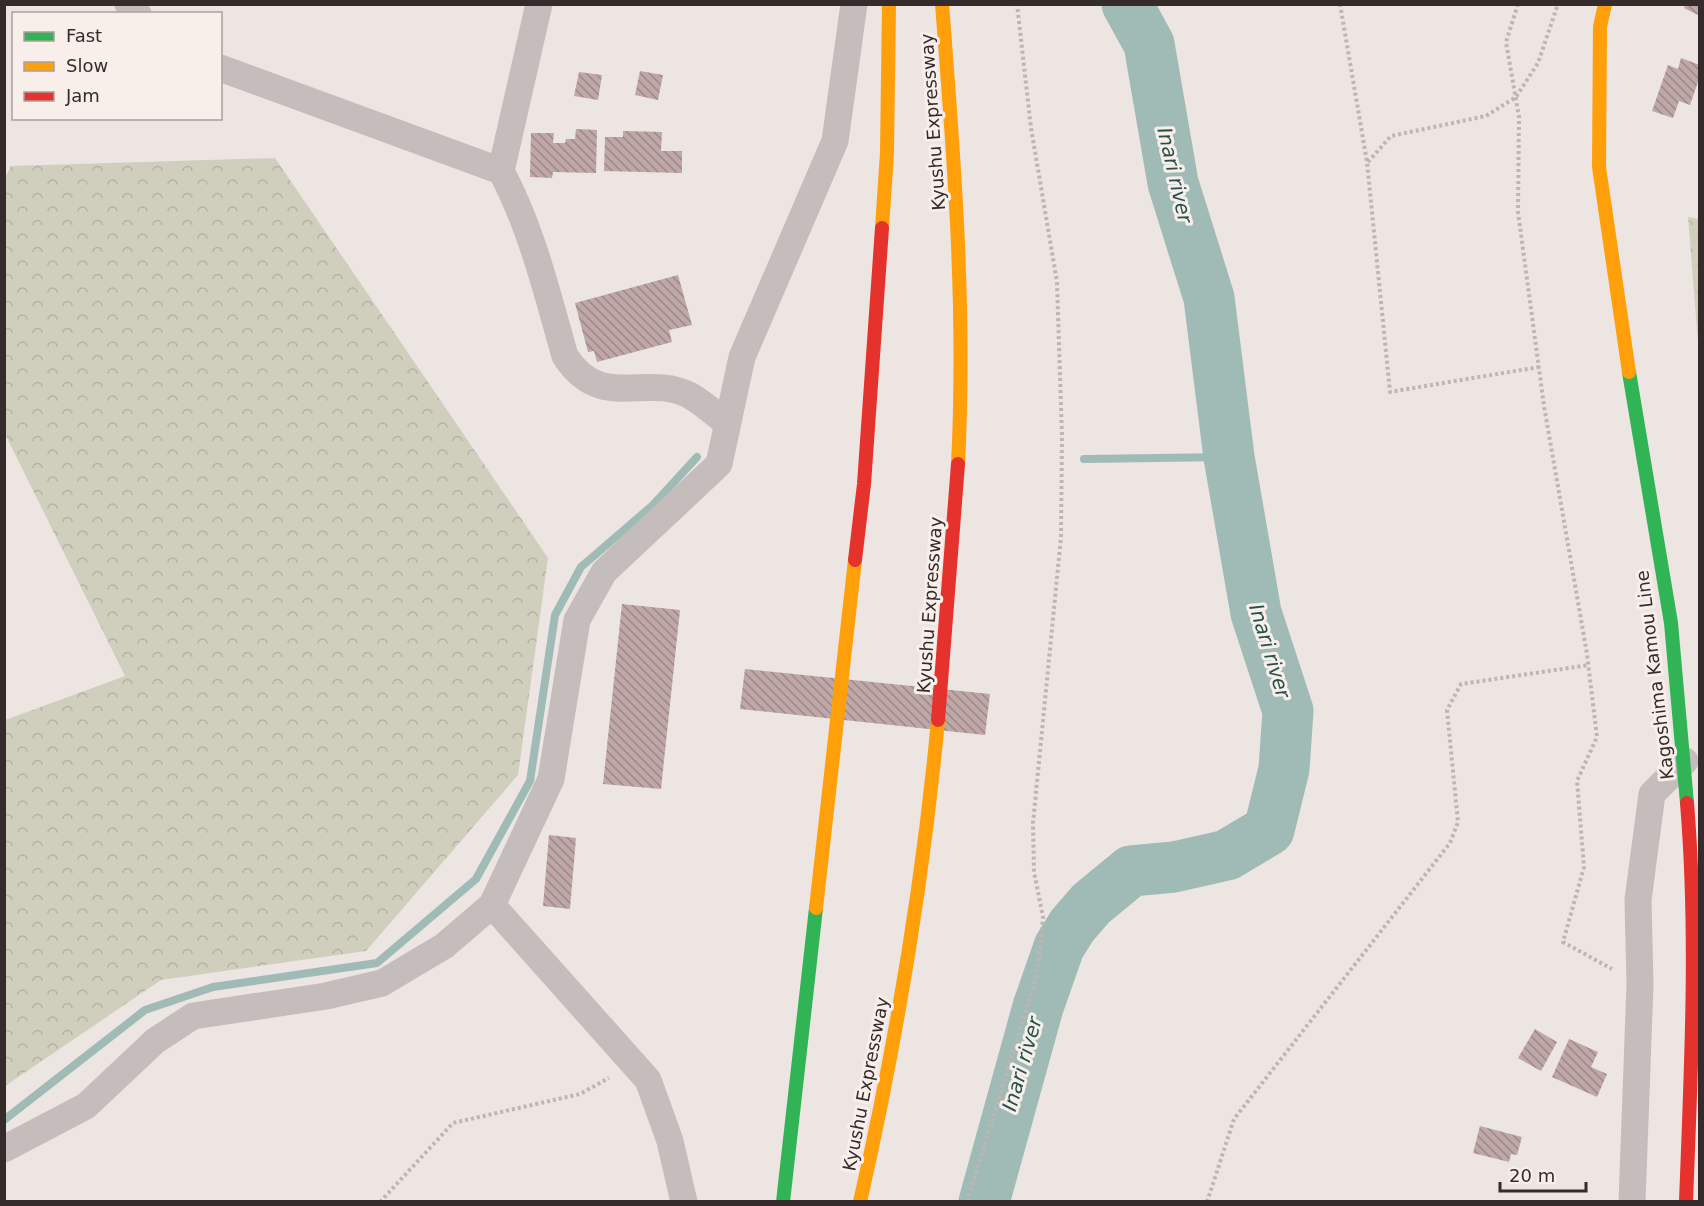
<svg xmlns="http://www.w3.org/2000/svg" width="1704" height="1206" viewBox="0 0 1704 1206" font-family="'DejaVu Sans',sans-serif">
  <defs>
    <pattern id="forest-crowns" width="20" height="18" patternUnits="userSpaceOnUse" patternTransform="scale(1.5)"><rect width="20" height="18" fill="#d0cfbe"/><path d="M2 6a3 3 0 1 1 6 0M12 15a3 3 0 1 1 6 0" fill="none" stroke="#b3b2a3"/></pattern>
    <pattern id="building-back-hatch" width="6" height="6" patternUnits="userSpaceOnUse" patternTransform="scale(1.5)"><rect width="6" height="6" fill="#bea7a6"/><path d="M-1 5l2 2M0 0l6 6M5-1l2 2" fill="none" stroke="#9b8887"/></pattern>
  </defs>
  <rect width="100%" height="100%" fill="#ece5e2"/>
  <g fill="url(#forest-crowns)">
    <polygon points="275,158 548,558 518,775 366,951 161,980 5,1086 5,720 125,676 5,434 5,178 11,166"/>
    <polygon points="1688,217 1699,219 1699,357 1698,342"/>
  </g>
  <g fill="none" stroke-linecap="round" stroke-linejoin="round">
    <g stroke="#a0bbb5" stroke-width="8">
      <polyline points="1084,459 1229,457"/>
      <polyline points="4,1120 145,1010 213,987 377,963 476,879 530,781 555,615 581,567 653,505 697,457"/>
    </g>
    <polyline stroke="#a0bbb5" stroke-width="51" points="984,1202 1038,1007 1059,947 1072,926 1091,904 1131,871 1174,867 1227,855 1269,830 1284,769 1288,711 1256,613 1229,457 1209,298 1173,183 1149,44 1127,4"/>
  </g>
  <g fill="url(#building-back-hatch)">
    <polygon points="1686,4 1700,4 1700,16 1684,8"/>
    <polygon points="1681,58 1700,65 1700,76 1690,105 1679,101 1673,118 1652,111 1668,65 1678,69"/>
    <polygon points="640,71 663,75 658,100 635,95"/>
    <polygon points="579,72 602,75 598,100 574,96"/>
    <polygon points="576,129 597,130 596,173 553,172 552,178 530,177 531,133 554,133 553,143 565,143 566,139 575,139"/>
    <polygon points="623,131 662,132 661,151 682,151 682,173 604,171 605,137 623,137"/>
    <polygon points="678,275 692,325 669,330 672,342 597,362 594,351 588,352 575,303"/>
    <polygon points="622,604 680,610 661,789 603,784"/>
    <polygon points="745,669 990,694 985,735 740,709"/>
    <polygon points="549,835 576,838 570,909 543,906"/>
    <polygon points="1535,1029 1557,1042 1541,1071 1518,1058"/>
    <polygon points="1569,1039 1598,1052 1591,1067 1607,1074 1597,1097 1552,1077"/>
    <polygon points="1480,1126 1522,1137 1517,1155 1511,1154 1509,1162 1473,1153"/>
  </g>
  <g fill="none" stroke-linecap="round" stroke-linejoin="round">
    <g stroke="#bdb6b4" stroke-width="4" stroke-dasharray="3 3" stroke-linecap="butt">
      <polyline points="1340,4 1367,162 1390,392 1539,367"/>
      <polyline points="1518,4 1506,42 1519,117 1518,212 1544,406 1587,654 1597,737 1577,781 1584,867 1563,942 1612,969"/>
      <polyline points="1368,162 1391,136 1486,116 1516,97 1538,63 1558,4"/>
      <polyline points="380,1202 453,1123 580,1094 609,1078"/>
      <polyline points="967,1202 1035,981 1041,941 1043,917 1034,872 1033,823 1061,537 1062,437 1057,282 1031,128 1017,4"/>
      <polyline points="1207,1202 1234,1119 1450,843 1458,822 1447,710 1461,684 1589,665"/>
    </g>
    <g stroke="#c4bdbb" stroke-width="27">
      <polyline points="128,4 138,14"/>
      <path d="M 220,68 L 501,171 C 532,229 547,293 565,356 C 601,412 645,373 689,395 C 702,402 715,414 727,423"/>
      <polyline points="501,171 539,4"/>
      <polyline points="492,905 648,1080 670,1141 684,1202"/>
      <polyline points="4,1149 86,1106 155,1041 193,1016 326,996 382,983 444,946 492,905 551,779 577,620 604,572 719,464 742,357 835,141 854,4"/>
      <polyline points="1632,1202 1640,984 1638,900 1652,794 1685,761"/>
    </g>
    <g stroke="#30b455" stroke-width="14">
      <polyline points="1629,372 1671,623 1687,803"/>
      <polyline points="783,1202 816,908"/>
    </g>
    <g stroke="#ff9f0a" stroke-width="14">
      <path d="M 942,4 C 954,157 966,310 958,464"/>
      <polyline points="1605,4 1600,27 1599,167 1629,372"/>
      <polyline points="882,228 887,153 889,4"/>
      <polyline points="816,908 855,560"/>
      <path d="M 860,1202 C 896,1043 923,883 938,720"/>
    </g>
    <g stroke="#e5322d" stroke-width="14">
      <polyline points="855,560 864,484 882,228"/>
      <polyline points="938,720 958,464"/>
      <path d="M 1686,1202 C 1691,1069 1698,936 1687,803"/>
    </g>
  </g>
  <g text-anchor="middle" stroke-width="6" stroke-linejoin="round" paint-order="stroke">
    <g font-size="18" fill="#352b2a" stroke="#f8eeea">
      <text transform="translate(933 122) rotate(-94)" y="6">Kyushu Expressway</text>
      <text transform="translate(930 605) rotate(-86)" y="6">Kyushu Expressway</text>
      <text transform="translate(1655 675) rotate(-97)" y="6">Kagoshima Kamou Line</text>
      <text transform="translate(866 1084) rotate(-79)" y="6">Kyushu Expressway</text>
    </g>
    <g font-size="20" font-style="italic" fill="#24524b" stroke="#f8eeea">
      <text transform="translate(1175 175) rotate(77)" y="7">Inari river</text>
      <text transform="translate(1270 651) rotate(73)" y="7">Inari river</text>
      <text transform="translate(1022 1064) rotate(-74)" y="7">Inari river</text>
    </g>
  </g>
  <rect width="1704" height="1206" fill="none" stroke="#352b2a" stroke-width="12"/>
  <rect x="12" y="12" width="210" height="108" fill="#f8eeea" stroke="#aaa09d" stroke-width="1.5"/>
  <rect x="24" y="32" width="30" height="9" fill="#30b455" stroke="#aaa09d" stroke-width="1.5"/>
  <text x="66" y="42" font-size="18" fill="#352b2a">Fast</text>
  <rect x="24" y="62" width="30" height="9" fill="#ff9f0a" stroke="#aaa09d" stroke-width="1.5"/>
  <text x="66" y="72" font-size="18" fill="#352b2a">Slow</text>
  <rect x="24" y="92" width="30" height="9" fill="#e5322d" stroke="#aaa09d" stroke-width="1.5"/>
  <text x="66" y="102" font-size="18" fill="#352b2a">Jam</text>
  <path d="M1500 1182v9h86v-9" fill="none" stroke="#352b2a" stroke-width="3"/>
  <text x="1509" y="1182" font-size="18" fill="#352b2a" stroke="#f8eeea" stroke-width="4.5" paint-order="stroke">20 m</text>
</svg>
